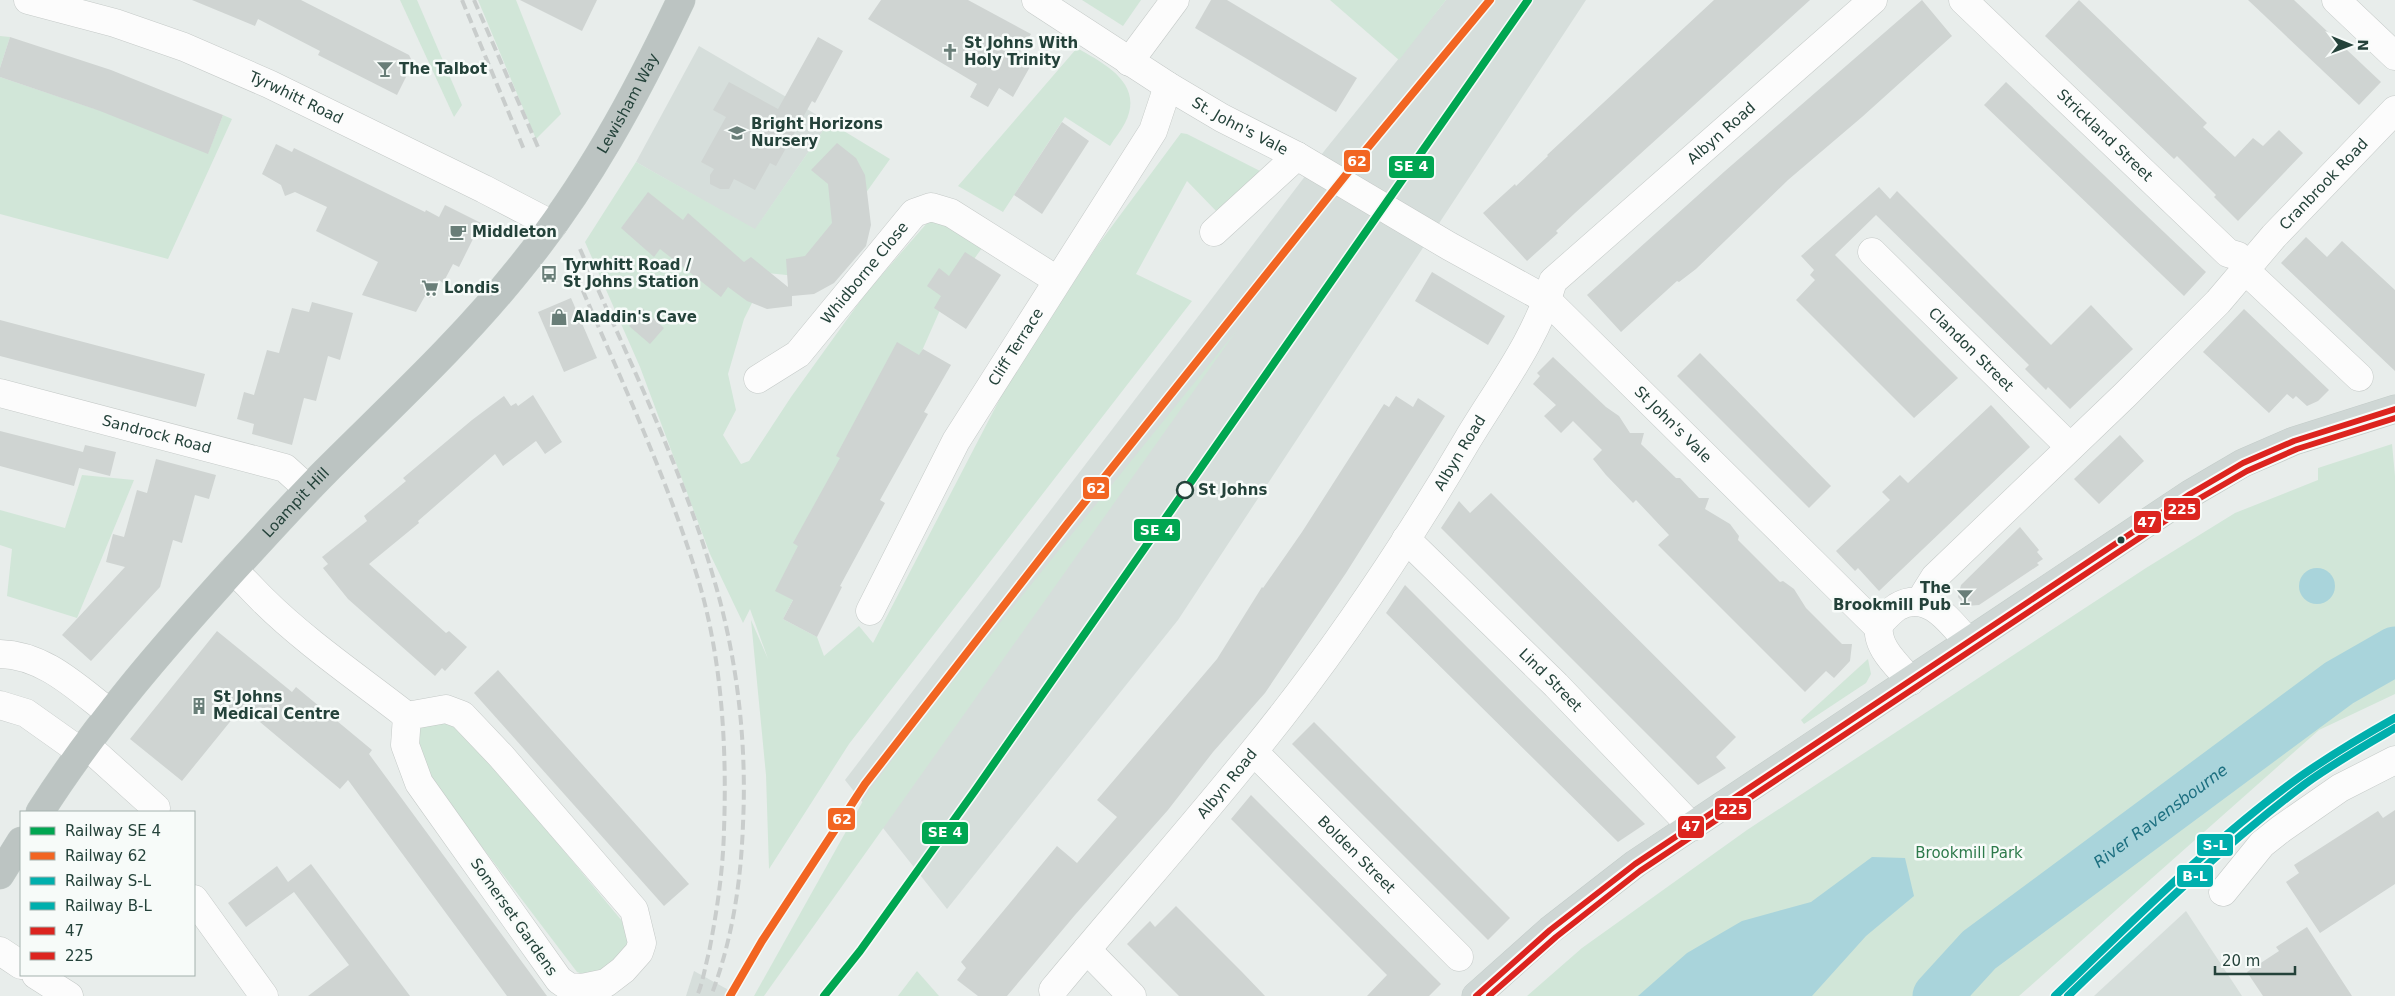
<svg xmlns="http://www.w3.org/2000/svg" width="2395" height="996" viewBox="0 0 2395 996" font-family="'DejaVu Sans',sans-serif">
  <rect width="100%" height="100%" fill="#e8edeb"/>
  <g fill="#d6dedb">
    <polygon points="1446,0 1586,0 1178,620 947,909 845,780 1325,150"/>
    <polygon points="699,46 829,122 755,230 636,162"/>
    <polygon points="2186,911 2242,996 2094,996"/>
    <polygon points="694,971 736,994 735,996 686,996"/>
  </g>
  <g fill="#d1e6d8">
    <polygon points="400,0 417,0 462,105 454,117"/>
    <polygon points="478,0 516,0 561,114 536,139"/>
    <polygon points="1082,0 1141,0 1123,26"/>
    <polygon points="1330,0 1446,0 1399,60"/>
    <polygon points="0,36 10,37 0,68"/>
    <path d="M 1077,48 C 1105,64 1145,84 1125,123 C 1121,131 1114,139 1110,146 L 1065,117 L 1003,212 L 958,186 Z"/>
    <polygon points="109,70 208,153 223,115 232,119 168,259 0,214 0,77 95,109"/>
    <polygon points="829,122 890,159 806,277 767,273 744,319 728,374 736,410 723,435 741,464 749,461 791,397 866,293 934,215 987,241 944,301 921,353 783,619 817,637 824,656 859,626 873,643 1007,385 1098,245 1181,133 1187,134 1272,177 1218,213 1187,181 1136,274 1192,301 849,744 769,869 766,775 751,620 768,659 750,609 743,623 710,554 640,367 585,242 636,162 755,229"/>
    <polygon points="1237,330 764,996 754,996 868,792 937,701"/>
    <polygon points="2392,444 2395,476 2395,694 2319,730 2019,996 1527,996 1582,948 1747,830 2146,568 2235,513 2318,480 2318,468"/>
    <polygon points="82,475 134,480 77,618 7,596 12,549 0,545 0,510 65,528"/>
    <polygon points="1868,659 1871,674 1866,683 1804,724 1801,720"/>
    <polygon points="438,718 464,730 627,927 630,942 625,957 591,977 577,972 419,764 415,733 425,722"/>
    <polygon points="917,971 939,996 898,996"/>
  </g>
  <g fill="#a9d4db">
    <circle cx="2317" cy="586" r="18"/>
    <polygon points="2395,632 2395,674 2383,678 2348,700 2328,668 2366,644"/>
    <polygon points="1872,857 1905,858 1914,896 1866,936 1812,996 1638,996 1687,953 1742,921 1811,902"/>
  </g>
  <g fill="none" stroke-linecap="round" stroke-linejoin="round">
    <path stroke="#a9d4db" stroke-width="49" id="s1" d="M 1937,996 L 1979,950 L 2339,683 L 2395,651"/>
  </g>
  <g fill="#cfd4d2">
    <polygon points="192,0 301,0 409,55 413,63 397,95 318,55 320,51 258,19 255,26"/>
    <polygon points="520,0 597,0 582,31"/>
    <polygon points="881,0 968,0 1031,34 1017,57 1031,65 1013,97 999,88 988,107 970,97 977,84 868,19"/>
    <polygon points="1211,0 1227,0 1357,78 1336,112 1195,28"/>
    <polygon points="1714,0 1810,0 1575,213 1556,231 1558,233 1527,261 1483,213 1515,184 1516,186 1548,156 1547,155"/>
    <polygon points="1922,0 1952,36 1862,117 1788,180 1696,269 1679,282 1677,281 1621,332 1587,295 1725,171"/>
    <polygon points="2079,0 2207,123 2203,127 2235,157 2253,138 2263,146 2279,130 2303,153 2238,221 2214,197 2216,195 2177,156 2174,159 2045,36"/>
    <polygon points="2248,0 2294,0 2381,82 2359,105"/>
    <polygon points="10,37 111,70 223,115 208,154 100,111 0,77 0,68"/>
    <polygon points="818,37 843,51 815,103 812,101 776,166 770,163 755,190 734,179 729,189 720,189 710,184 710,175 714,169 701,162 726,117 713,110 729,82 778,109"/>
    <polygon points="2006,82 2206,272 2184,296 1984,105"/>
    <polygon points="1062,122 1089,141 1042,214 1014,195"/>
    <polygon points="837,143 856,158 865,175 871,225 866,246 834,283 814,294 792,296 792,306 767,309 747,301 728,287 721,297 660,249 654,257 621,228 648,192 683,220 688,213 744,262 751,257 788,287 786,259 805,256 832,223 828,184 811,170"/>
    <polygon points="276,144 292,152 294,148 425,212 426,210 439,217 445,205 481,223 459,267 453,264 443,283 439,280 430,298 425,296 416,312 362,295 378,262 316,231 327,207 295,192 285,196 281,185 262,174"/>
    <polygon points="1879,187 1890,199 1897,191 2051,345 2091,305 2133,349 2070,409 2048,387 2046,390 2025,369 2029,365 1876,215 1835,255 1958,378 1914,418 1796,300 1815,280 1810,275 1814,270 1801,256"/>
    <polygon points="2306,237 2327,257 2342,241 2395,290 2395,371 2281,263"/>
    <polygon points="965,252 1001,275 966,329 934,308 941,296 927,286 939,268 949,276"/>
    <polygon points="1432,272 1505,316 1488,345 1415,301"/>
    <polygon points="571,298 597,358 564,372 538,312"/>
    <polygon points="312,302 353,313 340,360 328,356 316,401 304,398 292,445 252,434 254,424 237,419 244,392 254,395 267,350 279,353 292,308 309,312"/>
    <polygon points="643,309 664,328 650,344 629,326"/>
    <polygon points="2244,309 2329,390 2318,401 2307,406 2296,396 2293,399 2287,394 2269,413 2203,352"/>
    <polygon points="0,320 205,374 196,407 0,356"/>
    <polygon points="897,342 919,355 923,349 951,365 924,412 928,414 880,500 885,503 840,586 842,587 817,637 783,619 793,600 775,591 798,546 793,543 840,458 836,456"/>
    <polygon points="1700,353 1831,486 1809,508 1677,376"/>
    <polygon points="1553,357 1606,407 1619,416 1630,433 1644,433 1641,444 1676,478 1680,478 1699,498 1709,498 1705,509 1730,524 1739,536 1738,540 1780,582 1783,581 1794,589 1806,608 1842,644 1852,644 1850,661 1834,678 1826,671 1805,692 1658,545 1669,535 1636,500 1633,503 1606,475 1593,459 1602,450 1573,421 1561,433 1544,416 1556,405 1533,384 1540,376 1537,373"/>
    <polygon points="533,395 562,442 545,454 536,441 503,466 495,454 418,521 419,523 369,564 446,633 449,631 467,647 445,671 442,668 435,676 348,599 323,568 328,564 322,557 367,521 364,516 406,481 403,478 472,420 504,396 511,406 516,403 518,406"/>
    <polygon points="1396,396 1413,407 1418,398 1445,416 1346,573 1265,693 1213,752 1168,810 1075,915 1007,996 978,996 957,980 966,968 961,962 1057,846 1077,863 1117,817 1097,800 1217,659 1262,587 1263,588 1302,532 1384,404 1389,407"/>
    <polygon points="1991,405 2030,447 1879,591 1858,568 1855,571 1836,551 1890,500 1882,492 1900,475 1908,483"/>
    <polygon points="0,431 83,452 85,445 116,452 110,476 79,468 74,486 0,466"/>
    <polygon points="2120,435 2144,461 2099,504 2074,479"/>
    <polygon points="156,459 216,475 209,499 195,495 182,543 173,540 160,587 91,661 62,635 125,567 106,562 113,534 124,537 137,490 147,493"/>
    <polygon points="1491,493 1736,737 1716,757 1726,768 1698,785 1441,528 1459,501 1470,513"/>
    <polygon points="2020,527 2039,550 2037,552 2043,559 2037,563 2039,565 1979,605 1966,606 1958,597 1961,585"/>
    <polygon points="1405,585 1460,640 1645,824 1618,842 1386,613"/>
    <polygon points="217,631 292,692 296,687 372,750 369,754 547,996 507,996 348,780 340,789 242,707 182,781 130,739"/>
    <polygon points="498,670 689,884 664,906 474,693"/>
    <polygon points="1314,722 1510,918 1488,940 1292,744"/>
    <polygon points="1251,795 1441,984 1429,996 1367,996 1387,975 1231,819"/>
    <polygon points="2395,810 2395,884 2320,933 2286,882 2299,873 2294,865 2378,811 2383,818"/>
    <polygon points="311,864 410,996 308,996 349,965 294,892 246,927 228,903 277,866 288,882"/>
    <polygon points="1176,906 1242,972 1265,996 1179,996 1127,944 1150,921 1155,927"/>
    <polygon points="2307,927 2352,996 2263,996 2247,972 2279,951 2276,947"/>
  </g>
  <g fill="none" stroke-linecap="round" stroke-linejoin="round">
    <g stroke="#c5cac8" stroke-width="29">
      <g id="minor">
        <path id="s2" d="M 28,0 L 115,23 L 184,47 L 269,84 L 484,189 L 553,225"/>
        <path id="s3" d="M 1036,0 L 1168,86 L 1222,118 L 1297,156 L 1449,246 L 1547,300 L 1878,627"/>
        <path id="s4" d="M 1963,0 L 2228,253 L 2238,256 L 2249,266"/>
        <polyline points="2336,0 2395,56"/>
        <polyline points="1129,62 1175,0"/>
        <polyline points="1214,232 1297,156"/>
        <path id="s5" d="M 1872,252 L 2070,447"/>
        <polyline points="2245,270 2359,377"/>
        <path id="s6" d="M 758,379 L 798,354 L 914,213 L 931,207 L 951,213 L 1057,280"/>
        <path id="s7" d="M 0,393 L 285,468 L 308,489"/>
        <path id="s8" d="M 1406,539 L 1556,685 L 1692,827"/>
        <path d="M 233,570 C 244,580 253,590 263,600 C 304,641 361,680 407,716"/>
        <path id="s9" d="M 1923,602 L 1925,593 L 1935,577 L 2125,395 L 2218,302 L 2274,236 L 2395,110"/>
        <path id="s10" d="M 870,611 L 956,441 L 1153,131 L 1168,86"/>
        <path d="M 0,654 C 44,655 76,687 110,713"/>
        <path d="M 1911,681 C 1898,666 1873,645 1880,623 C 1885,618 1891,611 1897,607 C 1927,589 1950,621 1967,641"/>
        <polyline points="0,705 26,713 81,752"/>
        <polygon points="446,709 462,715 501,756 634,910 642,943 639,952 623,970 606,983 582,988 569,987 559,980 419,783 405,745 407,716"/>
        <polyline points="86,745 156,808"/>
        <path id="s11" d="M 1254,752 L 1459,957"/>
        <polyline points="2223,892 2262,844 2281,829 2340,788 2395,760"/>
        <polyline points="194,899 264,996"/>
        <polyline points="1087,950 1132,996"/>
        <polyline points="0,951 21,965"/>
        <polyline points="36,975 69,996"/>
        <path id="s12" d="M 1053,990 C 1119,910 1188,833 1253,752 C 1333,654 1404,548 1468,439 C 1498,389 1537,338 1553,281 L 1873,0"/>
      </g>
    </g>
    <g stroke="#c3ccc9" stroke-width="29">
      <polyline id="major" points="1476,996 1550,930 1635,864 2190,494 2243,463 2294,441 2395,409"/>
    </g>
    <g stroke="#c3ccc9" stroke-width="29">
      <g id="highway">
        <path id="s13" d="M 40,812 C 96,724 165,645 235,568 C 265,536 294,503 325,472 C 391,406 461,342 520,268 C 587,186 636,95 681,0"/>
        <polyline points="0,875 21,841"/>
      </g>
    </g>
    <use href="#minor" stroke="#fcfcfc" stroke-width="28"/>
    <use href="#major" stroke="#cfd7d5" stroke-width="28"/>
    <use href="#highway" stroke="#bcc4c2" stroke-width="28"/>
    <g stroke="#c9cdcc" stroke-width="4" stroke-dasharray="10 5" stroke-linecap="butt">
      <polyline points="462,0 525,152"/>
      <polyline points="474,0 538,147"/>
      <path d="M 580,249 C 627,356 680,463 713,576 C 737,656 747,741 743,824 C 741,883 732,941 711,996"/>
      <path d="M 571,263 C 615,367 665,471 698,579 C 722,658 727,748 724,830 C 723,871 717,911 709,952 C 705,967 703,982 697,996"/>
    </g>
    <g stroke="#f7fbf9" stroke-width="10">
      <polyline id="bus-1" points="1476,996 1550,930 1635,864 2190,494 2243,463 2294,441 2395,409"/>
    </g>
    <g stroke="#f7fbf9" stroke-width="10">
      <polyline id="bus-2" points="1489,996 1556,937 1640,871 2195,501 2247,471 2297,449 2395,418"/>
    </g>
    <use href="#bus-1" stroke="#dc241f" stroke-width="6"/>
    <use href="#bus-2" stroke="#dc241f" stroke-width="6"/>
    <g stroke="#f7fbf9" stroke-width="11">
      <polyline id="rail-1" points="824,996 860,951 974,792 1528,0"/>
    </g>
    <g stroke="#f7fbf9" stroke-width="11">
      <polyline id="rail-2" points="730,996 762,941 865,784 1068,523 1365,151 1490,0"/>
    </g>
    <g stroke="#f7fbf9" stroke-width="11">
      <path id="rail-3" d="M 2055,996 C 2134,920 2212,840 2301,776 C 2331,755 2363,736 2395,718"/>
    </g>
    <g stroke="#f7fbf9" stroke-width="11">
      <path id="rail-4" d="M 2068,996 C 2144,923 2220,848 2305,784 C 2334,763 2364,746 2395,728"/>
    </g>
    <use href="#rail-1" stroke="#00a651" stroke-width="8"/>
    <use href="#rail-2" stroke="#f26522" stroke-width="8"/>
    <use href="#rail-3" stroke="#00afad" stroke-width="8"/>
    <use href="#rail-4" stroke="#00afad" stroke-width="8"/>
  </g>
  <defs>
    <g id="church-bare" transform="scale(1.35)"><path d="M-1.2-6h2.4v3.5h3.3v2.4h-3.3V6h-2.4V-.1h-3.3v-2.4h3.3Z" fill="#697e78" stroke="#f7fbf9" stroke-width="2.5" paint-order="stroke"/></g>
    <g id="bar-bare" transform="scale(1.35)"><path d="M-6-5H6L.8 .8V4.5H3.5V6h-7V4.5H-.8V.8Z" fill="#697e78" stroke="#f7fbf9" stroke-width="2.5" paint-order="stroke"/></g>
    <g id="school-bare" transform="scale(1.35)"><path d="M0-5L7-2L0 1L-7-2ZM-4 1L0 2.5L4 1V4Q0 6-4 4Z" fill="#697e78" stroke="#f7fbf9" stroke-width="2.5" paint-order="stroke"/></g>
    <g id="cafe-bare" transform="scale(1.35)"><path d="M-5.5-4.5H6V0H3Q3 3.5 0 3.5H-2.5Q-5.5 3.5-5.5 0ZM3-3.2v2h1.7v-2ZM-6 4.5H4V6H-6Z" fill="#697e78" stroke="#f7fbf9" stroke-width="2.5" paint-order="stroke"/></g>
    <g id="bus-bare" transform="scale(1.35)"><path d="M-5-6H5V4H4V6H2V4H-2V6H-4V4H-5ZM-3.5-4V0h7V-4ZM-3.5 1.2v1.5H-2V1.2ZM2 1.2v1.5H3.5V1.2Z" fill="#697e78" stroke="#f7fbf9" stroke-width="2.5" paint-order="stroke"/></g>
    <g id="supermarket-bare" transform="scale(1.35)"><path d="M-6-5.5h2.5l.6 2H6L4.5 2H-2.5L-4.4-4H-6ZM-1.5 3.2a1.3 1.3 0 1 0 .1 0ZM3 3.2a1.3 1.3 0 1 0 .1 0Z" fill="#697e78" stroke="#f7fbf9" stroke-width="2.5" paint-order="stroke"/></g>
    <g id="shop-bare" transform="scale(1.35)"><path d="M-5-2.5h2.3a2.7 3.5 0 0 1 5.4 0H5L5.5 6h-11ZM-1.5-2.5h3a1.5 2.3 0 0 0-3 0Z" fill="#697e78" stroke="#f7fbf9" stroke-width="2.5" paint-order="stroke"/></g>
    <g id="building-bare" transform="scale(1.35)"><path d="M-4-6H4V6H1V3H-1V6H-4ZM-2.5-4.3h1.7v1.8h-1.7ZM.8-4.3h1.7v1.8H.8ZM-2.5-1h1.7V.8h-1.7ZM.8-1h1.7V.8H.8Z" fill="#697e78" stroke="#f7fbf9" stroke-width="2.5" paint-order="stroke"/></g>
  </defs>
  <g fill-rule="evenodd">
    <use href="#church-bare" x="950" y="52"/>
    <use href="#bar-bare" x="385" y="69"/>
    <use href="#school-bare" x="737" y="133"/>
    <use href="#cafe-bare" x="458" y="232"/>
    <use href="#bus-bare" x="549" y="274"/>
    <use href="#supermarket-bare" x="430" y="288"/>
    <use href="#shop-bare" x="559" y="317"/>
    <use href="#bar-bare" x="1965" y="597"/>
    <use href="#building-bare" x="199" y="706"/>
  </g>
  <circle fill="#f7fbf9" stroke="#24423a" stroke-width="2.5" cx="1185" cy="490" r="8"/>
  <circle fill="#24423a" stroke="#f7fbf9" stroke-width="2" cx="2121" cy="540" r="4.5"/>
  <g text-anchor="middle" stroke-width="5" stroke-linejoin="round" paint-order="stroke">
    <g font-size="15" font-weight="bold" fill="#24423a" stroke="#f7fbf9" text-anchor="start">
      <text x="964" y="48">St Johns With<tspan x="964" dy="17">Holy Trinity</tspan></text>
      <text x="399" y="74">The Talbot</text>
      <text x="751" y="129">Bright Horizons<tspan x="751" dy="17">Nursery</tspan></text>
      <text x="472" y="237">Middleton</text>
      <text x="563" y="270">Tyrwhitt Road /<tspan x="563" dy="17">St Johns Station</tspan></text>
      <text x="444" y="293">Londis</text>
      <text x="573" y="322">Aladdin's Cave</text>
      <text x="1951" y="593" text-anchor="end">The<tspan x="1951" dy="17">Brookmill Pub</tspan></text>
      <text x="213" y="702">St Johns<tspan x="213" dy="17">Medical Centre</tspan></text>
    </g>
    <g font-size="15" fill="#24423a" stroke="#f7fbf9">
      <text dy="5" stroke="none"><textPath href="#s2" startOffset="286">Tyrwhitt Road</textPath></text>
      <text dy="5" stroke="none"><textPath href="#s13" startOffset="924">Lewisham Way</textPath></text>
      <text dy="5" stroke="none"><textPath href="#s3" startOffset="240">St. John's Vale</textPath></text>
      <text dy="5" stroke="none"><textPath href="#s12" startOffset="1095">Albyn Road</textPath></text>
      <text dy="5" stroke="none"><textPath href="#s4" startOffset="196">Strickland Street</textPath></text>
      <text dy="5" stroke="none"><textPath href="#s9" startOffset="581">Cranbrook Road</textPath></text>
      <text dy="5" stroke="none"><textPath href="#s6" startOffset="152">Whidborne Close</textPath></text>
      <text dy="5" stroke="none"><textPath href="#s10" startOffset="302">Cliff Terrace</textPath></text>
      <text dy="5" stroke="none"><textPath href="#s5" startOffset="139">Clandon Street</textPath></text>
      <text dy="5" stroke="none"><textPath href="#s3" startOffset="770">St John's Vale</textPath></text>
      <text dy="5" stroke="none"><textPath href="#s7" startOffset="162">Sandrock Road</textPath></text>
      <text dy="5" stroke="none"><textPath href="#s12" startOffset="675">Albyn Road</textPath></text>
      <text dy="5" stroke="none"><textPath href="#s13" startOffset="402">Loampit Hill</textPath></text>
      <text dy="5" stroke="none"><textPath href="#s8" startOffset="202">Lind Street</textPath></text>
      <text dy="5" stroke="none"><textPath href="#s12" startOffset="270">Albyn Road</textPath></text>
      <text dy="5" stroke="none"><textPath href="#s11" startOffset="145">Bolden Street</textPath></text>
      <text transform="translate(514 917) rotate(55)" y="5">Somerset Gardens</text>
    </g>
    <g font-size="15" font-weight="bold" fill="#24423a" stroke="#f7fbf9" text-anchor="start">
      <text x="1198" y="495">St Johns</text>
    </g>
    <g font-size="15" fill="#2d7a4b" stroke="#f7fbf9">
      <text x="1969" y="858">Brookmill Park</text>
    </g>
    <g font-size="16" font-style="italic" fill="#1c6f80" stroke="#f7fbf9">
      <text dy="6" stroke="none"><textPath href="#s1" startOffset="288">River Ravensbourne</textPath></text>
    </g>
  </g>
  <g stroke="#f7fbf9" stroke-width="2">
    <rect x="1343" y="149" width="28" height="24" rx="5" fill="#f26522"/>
    <rect x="1388" y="155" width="47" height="24" rx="5" fill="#00a651"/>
    <rect x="1082" y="476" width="28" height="24" rx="5" fill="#f26522"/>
    <rect x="2163" y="497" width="38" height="24" rx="5" fill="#dc241f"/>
    <rect x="2133" y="510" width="29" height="24" rx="5" fill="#dc241f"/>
    <rect x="1133" y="518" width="48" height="24" rx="5" fill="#00a651"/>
    <rect x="1714" y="797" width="38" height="24" rx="5" fill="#dc241f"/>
    <rect x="827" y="807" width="29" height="24" rx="5" fill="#f26522"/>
    <rect x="1677" y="815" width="28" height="24" rx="5" fill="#dc241f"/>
    <rect x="921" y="821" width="48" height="24" rx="5" fill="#00a651"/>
    <rect x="2196" y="833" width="38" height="24" rx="5" fill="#00afad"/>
    <rect x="2176" y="864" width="38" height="24" rx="5" fill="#00afad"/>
  </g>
  <g font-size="14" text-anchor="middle" font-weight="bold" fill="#fff">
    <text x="1357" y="166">62</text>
    <text x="1411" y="171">SE 4</text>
    <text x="1096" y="493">62</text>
    <text x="2182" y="514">225</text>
    <text x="2147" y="527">47</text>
    <text x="1157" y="535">SE 4</text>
    <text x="1733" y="814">225</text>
    <text x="842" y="824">62</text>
    <text x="1691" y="831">47</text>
    <text x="945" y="837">SE 4</text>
    <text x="2215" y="850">S-L</text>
    <text x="2195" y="881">B-L</text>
  </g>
  <rect x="20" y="811" width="175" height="165" fill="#f7fbf9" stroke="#a3b1ad"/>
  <rect x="30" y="827" width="25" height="8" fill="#00a651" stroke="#a3b1ad"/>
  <text x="65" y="836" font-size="15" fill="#24423a">Railway SE 4</text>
  <rect x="30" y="852" width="25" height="8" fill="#f26522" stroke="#a3b1ad"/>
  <text x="65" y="861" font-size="15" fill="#24423a">Railway 62</text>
  <rect x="30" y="877" width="25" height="8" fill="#00afad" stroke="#a3b1ad"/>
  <text x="65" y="886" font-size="15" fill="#24423a">Railway S-L</text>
  <rect x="30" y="902" width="25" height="8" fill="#00afad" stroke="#a3b1ad"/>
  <text x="65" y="911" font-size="15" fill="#24423a">Railway B-L</text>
  <rect x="30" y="927" width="25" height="8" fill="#dc241f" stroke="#a3b1ad"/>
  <text x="65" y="936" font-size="15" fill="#24423a">47</text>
  <rect x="30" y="952" width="25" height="8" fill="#dc241f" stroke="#a3b1ad"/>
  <text x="65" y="961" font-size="15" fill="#24423a">225</text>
  <g transform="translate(2350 45) rotate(91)" stroke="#f7fbf9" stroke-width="4" paint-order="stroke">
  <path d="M0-4L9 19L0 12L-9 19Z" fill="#24423a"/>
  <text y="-8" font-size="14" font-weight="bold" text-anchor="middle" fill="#24423a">N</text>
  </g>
  <path d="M2215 966v8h80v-8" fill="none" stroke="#24423a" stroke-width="2.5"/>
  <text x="2222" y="966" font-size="15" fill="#24423a" stroke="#f7fbf9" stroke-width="4" paint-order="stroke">20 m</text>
</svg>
